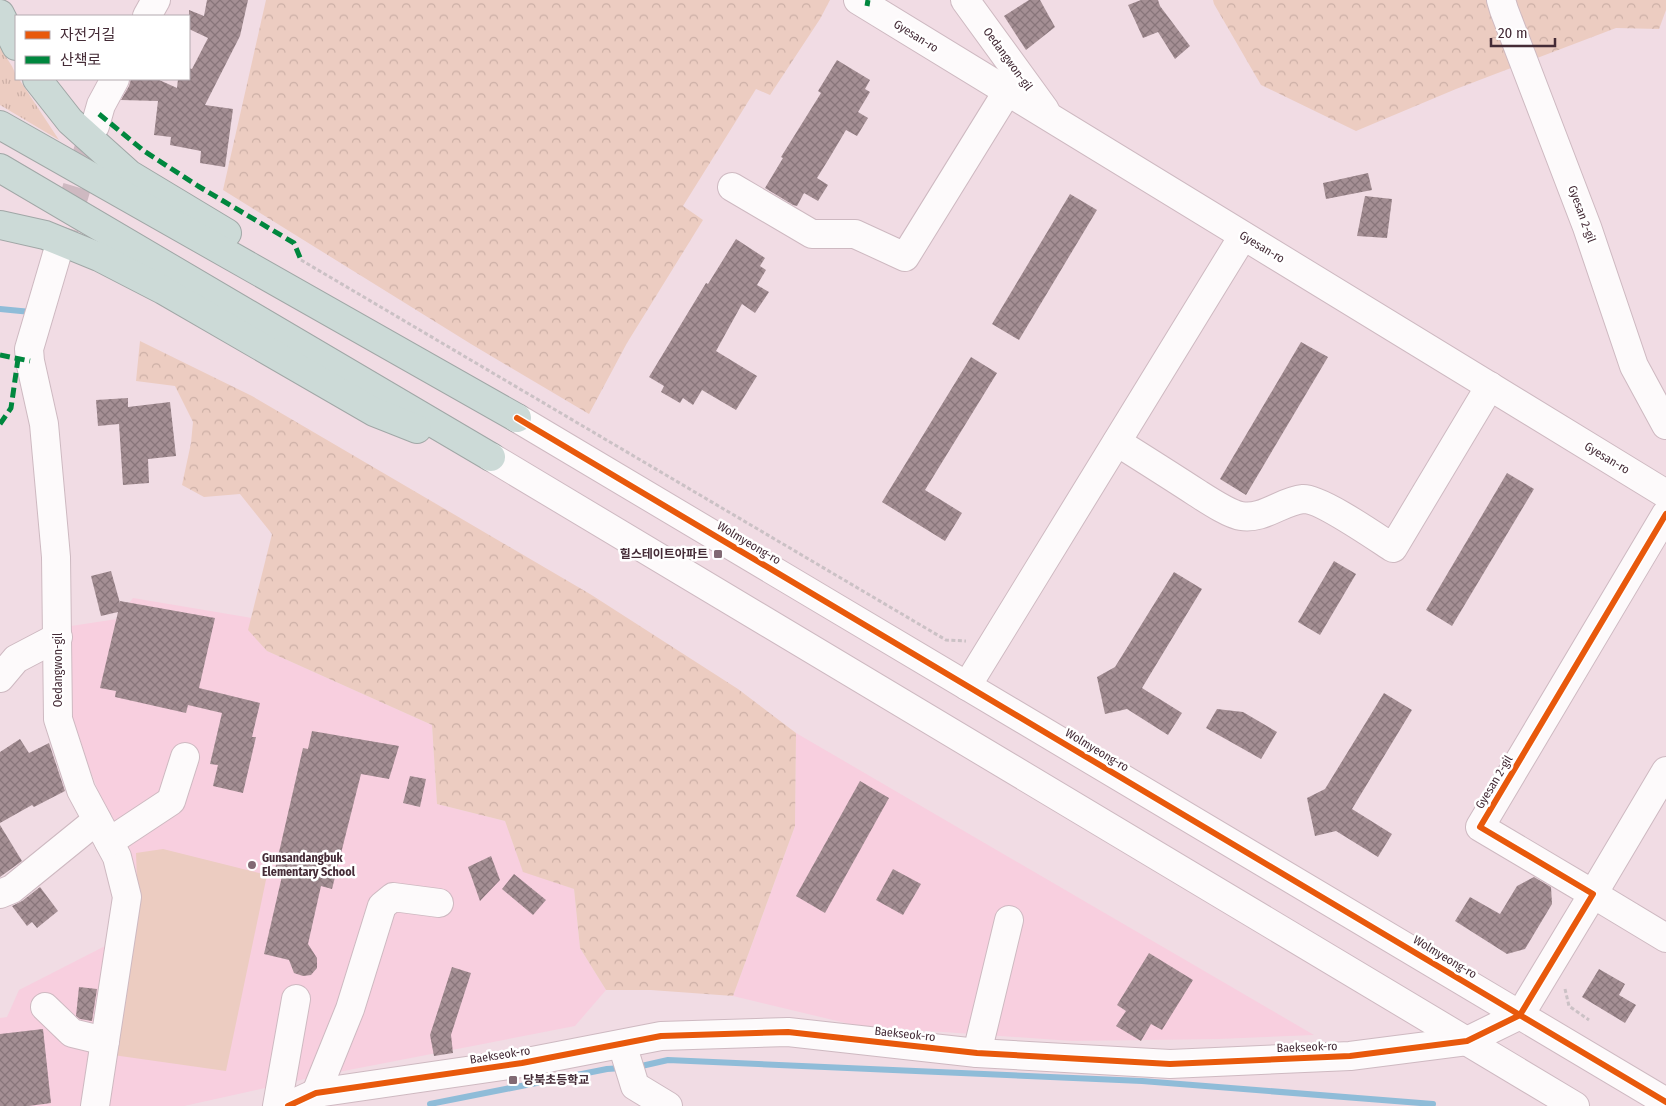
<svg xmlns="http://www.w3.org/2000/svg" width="1666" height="1106" viewBox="0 0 1666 1106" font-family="'Fira Sans Condensed','Noto Sans KR',sans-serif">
  <defs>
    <pattern id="grass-tufts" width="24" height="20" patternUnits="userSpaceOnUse" patternTransform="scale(1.25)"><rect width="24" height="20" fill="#ecccc1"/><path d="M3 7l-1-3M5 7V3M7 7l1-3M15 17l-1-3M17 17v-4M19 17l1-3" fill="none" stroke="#ccafa6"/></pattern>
    <pattern id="forest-crowns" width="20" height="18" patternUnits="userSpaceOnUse" patternTransform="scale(1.25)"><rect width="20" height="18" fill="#ecccc1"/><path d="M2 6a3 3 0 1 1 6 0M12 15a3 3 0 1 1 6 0" fill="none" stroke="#ccafa6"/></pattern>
    <pattern id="building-cross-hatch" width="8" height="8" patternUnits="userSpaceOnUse" patternTransform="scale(1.25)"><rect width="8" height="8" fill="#a58f94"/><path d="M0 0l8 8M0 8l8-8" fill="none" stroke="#88757a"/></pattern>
  </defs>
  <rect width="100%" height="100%" fill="#f1dce4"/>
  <g fill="#f8cfdf">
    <polygon points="133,598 252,618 249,630 267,651 432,725 437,804 505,821 523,871 574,889 580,948 606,990 575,1026 323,1075 184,1106 102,1106 121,849 69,716 71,626 117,619"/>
    <polygon points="796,733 1314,1035 1219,1039 1072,1041 858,1026 733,996 795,826"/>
    <polygon points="109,944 88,1106 0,1106 0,1018 7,1017 19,990"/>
  </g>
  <path fill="url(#grass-tufts)" d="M 0,46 C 4,56 16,68 16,79 L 19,79 L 59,140 L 0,105 Z"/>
  <g fill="url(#forest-crowns)">
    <polygon points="266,0 830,0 820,19 770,95 756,89 683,206 703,220 627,343 589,414 471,344 223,190"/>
    <polygon points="1213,0 1666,0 1666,10 1659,29 1616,28 1456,89 1356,131 1261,85 1214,4"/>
    <polygon points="140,341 252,396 590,594 738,689 796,733 795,826 733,996 651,990 606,990 580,948 574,889 523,872 505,821 437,804 432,725 267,651 248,630 272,534 240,494 204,497 182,485 191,443 193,422 175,386 136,381"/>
  </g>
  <polygon fill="#ecccc1" points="163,849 267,875 226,1071 113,1055 137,881 136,853"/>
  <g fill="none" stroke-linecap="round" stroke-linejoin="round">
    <g stroke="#8fbcd8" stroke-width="6">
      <polyline points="0,309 31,312"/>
      <polyline points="637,1067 668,1060 1142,1081 1433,1104"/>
      <polyline points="430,1104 607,1069 622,1068"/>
    </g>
  </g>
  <g fill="url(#building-cross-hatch)">
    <polygon points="207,0 248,0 240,36 205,105 233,109 225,167 200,163 201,151 170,145 171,137 154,135 158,101 121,100 129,86 131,79 157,79 177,88 178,79 189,79 189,68 192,69 208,38 189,29 189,10 204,16"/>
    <polygon points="1029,0 1040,0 1055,27 1026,50 1004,16"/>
    <polygon points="1141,0 1158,0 1160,6 1190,46 1175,59 1158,32 1143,38 1128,5"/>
    <polygon points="837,60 870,80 865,89 870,92 858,112 868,118 857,136 846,130 830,157 817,178 828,185 818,201 804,193 797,206 793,205 765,188 783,158 781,157 821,93 818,91"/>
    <polygon points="1368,173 1372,190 1326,199 1323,183"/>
    <polygon points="1070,194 1097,210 1019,340 992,324"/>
    <polygon points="1365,196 1392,199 1387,238 1357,236"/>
    <polygon points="736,239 765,258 760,266 766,270 757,285 769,292 755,313 742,304 716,351 757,376 736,410 702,390 693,405 683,398 680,403 661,392 664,386 649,377 706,283 708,284"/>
    <polygon points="1301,342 1328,357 1246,495 1220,479"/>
    <polygon points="971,357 997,373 925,490 962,513 945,541 882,502"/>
    <polygon points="128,398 128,407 170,402 176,456 148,459 149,483 123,485 119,424 98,426 96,400"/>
    <polygon points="1507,473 1534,489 1452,626 1426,610"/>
    <polygon points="1334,561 1356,574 1320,635 1298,622"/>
    <polygon points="111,571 120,603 120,601 215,618 199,688 260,703 252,737 256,737 243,793 213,786 218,765 210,764 222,713 188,705 186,713 115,697 116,691 100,688 118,612 101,616 91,576"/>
    <polygon points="1174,572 1202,589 1142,688 1182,713 1168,735 1127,709 1105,714 1097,677 1115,667"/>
    <polygon points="1384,693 1412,710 1352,809 1392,834 1378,857 1336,831 1315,836 1307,798 1325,789"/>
    <polygon points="1217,709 1243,712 1277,732 1261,759 1206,728"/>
    <polygon points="312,731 399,746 389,779 361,774 332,889 321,886 308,944 317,958 317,968 311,975 303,976 294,973 289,960 264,954 282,876 274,874 303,748 308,749"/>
    <polygon points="20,739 29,753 49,743 65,791 34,807 32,805 0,823 0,752"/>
    <polygon points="410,776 426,779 420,807 403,803"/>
    <polygon points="860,781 889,798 825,913 796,896"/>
    <polygon points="0,825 22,861 0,877"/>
    <polygon points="491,856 500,880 480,901 468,867"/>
    <polygon points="893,869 921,884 903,915 876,900"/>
    <polygon points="514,874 546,900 533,915 502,889"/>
    <polygon points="1534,877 1551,887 1552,904 1525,949 1507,954 1455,921 1470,897 1500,914 1517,886"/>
    <polygon points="40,887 58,911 37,928 32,922 27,926 12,906 22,901"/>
    <polygon points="1149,953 1193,980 1162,1030 1151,1024 1141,1041 1116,1026 1126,1011 1117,1005"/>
    <polygon points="452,967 471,973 451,1035 453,1053 434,1056 430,1035"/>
    <polygon points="1599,969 1625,984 1619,995 1636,1005 1625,1023 1582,997"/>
    <polygon points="79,987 97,989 92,1021 80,1019 76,1016"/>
    <polygon points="43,1029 51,1103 29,1106 0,1106 0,1034"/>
  </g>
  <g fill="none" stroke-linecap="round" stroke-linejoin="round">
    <polyline stroke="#ceb9c1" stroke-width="28" stroke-dasharray="28 14" stroke-linecap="butt" points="57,254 95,126"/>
    <g stroke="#ceb9c1" stroke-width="30">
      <g id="minor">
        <polyline points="858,0 1666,494"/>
        <polyline points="965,0 1045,110"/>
        <polyline points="1501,0 1504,10 1587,227 1634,366 1666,425"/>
        <polyline points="147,16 156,0"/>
        <polyline points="95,126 101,105 115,79"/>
        <polyline points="732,187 812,234 855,234 905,257 1007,92"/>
        <polyline points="57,254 29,349 30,361 44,424 56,557 58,719 81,790 117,857 127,897 95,1106"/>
        <polyline points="517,418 1666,1102"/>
        <path d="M 1117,442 C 1144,459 1171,476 1197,493 C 1208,500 1229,514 1241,516 C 1263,520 1282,501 1303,499 C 1320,498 1376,537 1393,548 L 1490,386"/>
        <polyline points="491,457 1575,1106"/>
        <polyline points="0,678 16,659 58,637"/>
        <polyline points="967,686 1243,236"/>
        <polyline points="1666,771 1593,894 1666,938"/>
        <polyline points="109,842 171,801 185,757"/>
        <polyline points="0,894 12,889 97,820"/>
        <polyline points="45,1007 72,1033 105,1041"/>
        <polyline points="622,1044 635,1086 668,1106"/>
        <polyline points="977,1053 1009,920"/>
        <polyline points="277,1106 296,999"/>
        <polyline points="288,1106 316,1093 522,1063 661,1036 788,1032 977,1053 1170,1064 1350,1056 1467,1041 1520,1015 1593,894 1480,827 1666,514"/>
        <polyline points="309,1106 316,1093 350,1009 382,906 393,897 439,903"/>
      </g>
    </g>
    <g stroke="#a0a7a6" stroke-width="30">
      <g id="highway">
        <polyline points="0,14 16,46"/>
        <polyline points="37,79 70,121 129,174 227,233"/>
        <polyline points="0,125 517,418"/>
        <polyline points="0,168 491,457"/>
        <polyline points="0,225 45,235 99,257 163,290 374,412 417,429"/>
      </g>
    </g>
    <g stroke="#cbc1c5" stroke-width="3" stroke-dasharray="4 2.5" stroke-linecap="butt">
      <polyline points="301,260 946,640 966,641"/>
      <polyline points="1565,989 1569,1006 1589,1020"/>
    </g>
    <use href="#minor" stroke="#fdfafb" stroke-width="28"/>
    <use href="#highway" stroke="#ccdad7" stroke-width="28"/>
    <g stroke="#00873e" stroke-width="5" stroke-dasharray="10 5" stroke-linecap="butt">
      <polyline points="867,6 868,0"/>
      <polyline points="99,114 144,151 198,186 294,243 301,260"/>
      <polyline points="0,355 30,361"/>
      <polyline points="0,424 11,408 18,359"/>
    </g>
    <g stroke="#fff" stroke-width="9">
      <g id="cycleway">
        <polyline points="517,418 1666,1102"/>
        <polyline points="288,1106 316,1093 522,1063 661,1036 788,1032 977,1053 1170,1064 1350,1056 1467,1041 1520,1015 1593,894 1480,827 1666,514"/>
      </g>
    </g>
    <use href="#cycleway" stroke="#e8590c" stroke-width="6"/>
  </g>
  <g fill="#816973" stroke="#fff" stroke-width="2">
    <rect x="713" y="549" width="10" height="10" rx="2.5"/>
    <circle cx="252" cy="865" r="5"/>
    <rect x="508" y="1075" width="10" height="10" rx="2.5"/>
  </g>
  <g text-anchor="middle" stroke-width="5" stroke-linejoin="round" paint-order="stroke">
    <g font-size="12" fill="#442b36" stroke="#fff">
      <text transform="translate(916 36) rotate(32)" y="4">Gyesan-ro</text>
      <text transform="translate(1008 59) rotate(54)" y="4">Oedangwon-gil</text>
      <text transform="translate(1582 214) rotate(70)" y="4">Gyesan 2-gil</text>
      <text transform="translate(1262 247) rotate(31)" y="4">Gyesan-ro</text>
      <text transform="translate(1607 458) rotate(31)" y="4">Gyesan-ro</text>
      <text transform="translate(749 543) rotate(31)" y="4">Wolmyeong-ro</text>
      <text transform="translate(58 670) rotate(-90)" y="4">Oedangwon-gil</text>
      <text transform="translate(1097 750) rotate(31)" y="4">Wolmyeong-ro</text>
      <text transform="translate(1494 782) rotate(-59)" y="4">Gyesan 2-gil</text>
      <text transform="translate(1445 957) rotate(31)" y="4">Wolmyeong-ro</text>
      <text transform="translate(905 1034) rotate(6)" y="4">Baekseok-ro</text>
      <text transform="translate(1307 1047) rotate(-2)" y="4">Baekseok-ro</text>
      <text transform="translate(500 1055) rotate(-9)" y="4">Baekseok-ro</text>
    </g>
    <g font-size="12" font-weight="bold" fill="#442b36" stroke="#fff" text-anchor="start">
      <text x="708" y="558" text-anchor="end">힐스테이트아파트</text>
      <text x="262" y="862">Gunsandangbuk<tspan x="262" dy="14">Elementary School</tspan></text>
      <text x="523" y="1084">당북초등학교</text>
    </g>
  </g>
  <rect x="15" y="15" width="175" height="65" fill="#ffffff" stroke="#b4aaaf"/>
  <rect x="25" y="31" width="25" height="8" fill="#e8590c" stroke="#b4aaaf"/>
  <text x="60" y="40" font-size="15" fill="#442b36">자전거길</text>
  <rect x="25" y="56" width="25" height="8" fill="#00873e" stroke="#b4aaaf"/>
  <text x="60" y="65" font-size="15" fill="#442b36">산책로</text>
  <path d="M1491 38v8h64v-8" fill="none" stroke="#442b36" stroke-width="2.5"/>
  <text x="1498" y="38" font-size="15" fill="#442b36" stroke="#ffffff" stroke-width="4" paint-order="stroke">20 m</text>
</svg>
